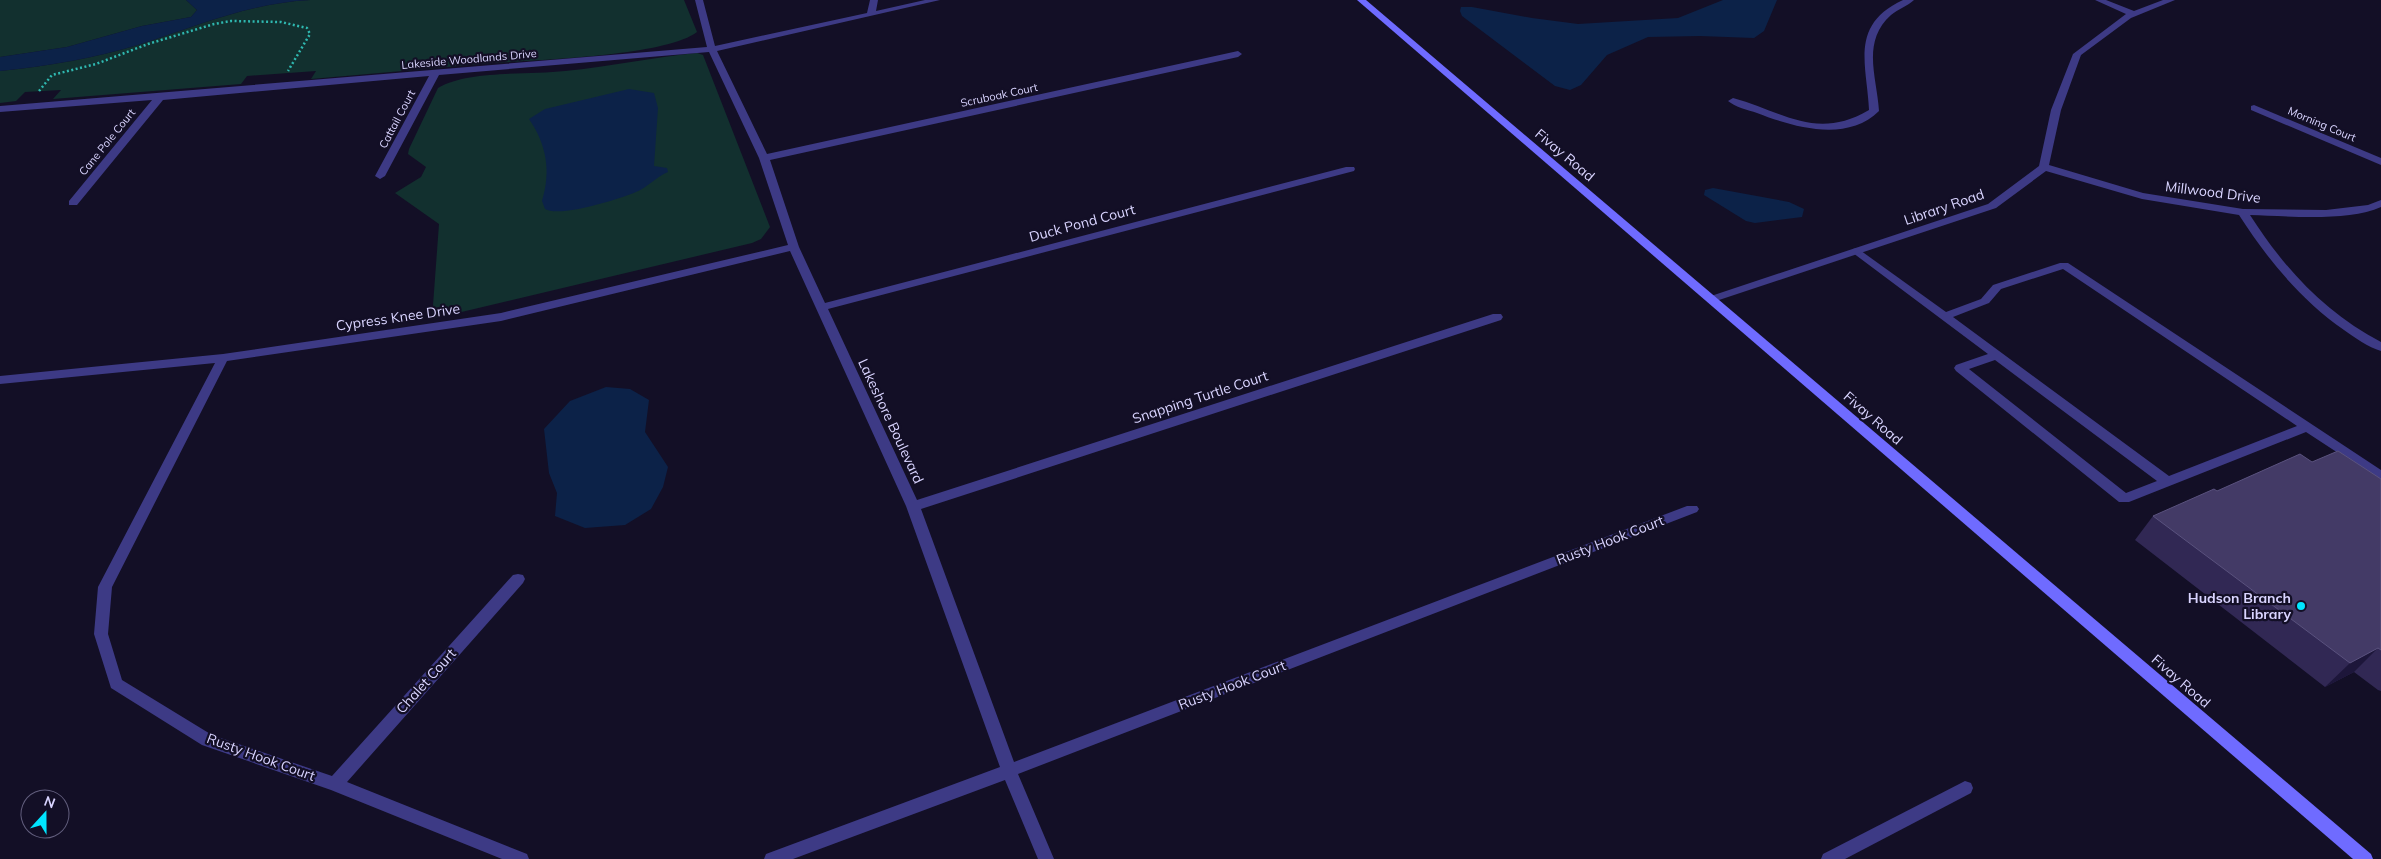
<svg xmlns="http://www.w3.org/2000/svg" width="2381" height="859" viewBox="0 0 2381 859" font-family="Mulish,sans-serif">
  <rect width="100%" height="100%" fill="#130f26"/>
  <g fill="#12302f">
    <polygon points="0,0 186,0 197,10 191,17 142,26 67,47 0,57"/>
    <path d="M 310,0 L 684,0 L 697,32 C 666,56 536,60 492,63 C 432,68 372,74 311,79 L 316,71 L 247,76 L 241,84 L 53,99 L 61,90 L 25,92 L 16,101 L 0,103 L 0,71 C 48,66 95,58 141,44 C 197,26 250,3 310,0 Z"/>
    <path d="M 697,53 L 703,55 L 770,227 L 761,239 L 752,243 L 432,319 L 439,224 L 395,193 L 421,177 L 426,167 L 408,154 L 409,149 L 438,88 C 467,70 530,75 565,71 C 609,67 653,57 697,53 Z"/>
  </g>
  <g fill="#0c2248">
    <path d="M 186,0 L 310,0 C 250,3 197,26 141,44 C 95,58 48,66 0,71 L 0,57 L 67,47 L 142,26 L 191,17 L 197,10 Z"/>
    <polygon points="1723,0 1777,0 1764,31 1754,38 1700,36 1648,37 1607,55 1581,85 1570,90 1555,86 1462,16 1460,11 1461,7 1472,7 1532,18 1578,24 1678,18"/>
    <path d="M 629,89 L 654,93 L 658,108 L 654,166 L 667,168 L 668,172 C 656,177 648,187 636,192 C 619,199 560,218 545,209 L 542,201 C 551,172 547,145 529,119 L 545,109 Z"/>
    <polygon points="1713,188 1789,202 1804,209 1802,217 1755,223 1746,221 1704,195 1705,190"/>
    <polygon points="606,387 630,389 649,400 645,432 668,467 663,487 651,509 625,525 585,528 555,516 557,493 549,473 544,429 570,401"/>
  </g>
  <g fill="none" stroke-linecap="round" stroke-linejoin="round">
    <polyline stroke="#2fb8b0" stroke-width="2.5" stroke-dasharray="2 2.5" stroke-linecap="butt" points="39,91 52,75 96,64 148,44 214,24 231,21 281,22 307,28 310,34 288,71"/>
    <path fill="#3d3a85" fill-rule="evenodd" d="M 1857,248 L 1946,312 L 1981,299 L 1993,285 L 2060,263 L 2068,263 L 2381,470 L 2381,481 L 2306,432 L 2129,502 L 2119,502 L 1956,371 L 1954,368 L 1956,365 L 1988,354 L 1853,253 L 1852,251 L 1853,249 ZM 2063,269 L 2297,426 L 2169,476 L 1953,317 L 1989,303 L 2001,289 ZM 1995,360 L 2157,481 L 2126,493 L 1969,369 Z"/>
    <g fill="#3d3a85" fill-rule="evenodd">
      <polygon points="695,0 703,0 715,46 867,13 870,0 878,0 876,11 925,0 940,0 717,51 767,154 1238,51 1242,54 1238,57 770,160 799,247 825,303 1346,167 1354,167 1355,169 1354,171 828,309 917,500 1493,314 1501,314 1503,317 1501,320 921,509 1014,762 1687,506 1697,506 1699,509 1697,512 1018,774 1054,859 1038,859 1005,780 793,859 764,859 766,854 1000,767 906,506 790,251 501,321 227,361 112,587 108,634 122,680 212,735 332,776 513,575 518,574 523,575 525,579 523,583 347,782 527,854 529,859 502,859 331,790 202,745 111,688 94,634 98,587 215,363 0,384 0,376 223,354 501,313 788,245 759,158 709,52 439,75 385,176 380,179 375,176 429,76 163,100 77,205 69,205 69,201 152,100 0,112 0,106 707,47"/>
      <path d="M 1903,0 L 1914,0 C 1908,6 1898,9 1891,15 C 1861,42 1877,77 1879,111 C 1847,143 1793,127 1757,113 C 1748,110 1735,107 1728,101 L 1733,98 C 1784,112 1816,141 1869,110 C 1867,65 1849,25 1903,0 Z"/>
      <path d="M 2095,0 L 2106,0 L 2134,11 L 2163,0 L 2175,0 L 2131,18 L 2081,55 L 2061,110 L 2049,165 L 2143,193 L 2243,209 L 2326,210 L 2368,205 L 2381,200 L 2381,207 C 2348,222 2287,216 2250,215 C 2284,268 2325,313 2381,342 L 2381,351 C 2368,347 2355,338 2344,330 C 2300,299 2268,260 2239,215 L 2142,199 L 2046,171 L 1996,208 L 1716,301 L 1708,301 L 1706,299 L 1708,297 L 1988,204 L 2039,166 L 2051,110 L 2073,54 L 2126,14 Z"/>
      <polygon points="2254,105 2381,158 2381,165 2251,110 2251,106"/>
      <polygon points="1965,781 1971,783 1973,788 1971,793 1845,859 1821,859 1823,854"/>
    </g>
    <polygon fill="#6f6bff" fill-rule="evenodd" points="1357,0 1366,0 2371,854 2373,859 2353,859"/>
  </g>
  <polygon fill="#312854" points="2312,462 2381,479 2381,691 2378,690 2354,672 2325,687 2135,540 2153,516 2217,491"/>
  <polygon fill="#1d163a" points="2378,648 2354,672 2325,687 2350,663"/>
  <polygon fill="#433a66" stroke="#5a527e" points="2338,451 2381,479 2381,650 2378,648 2350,663 2153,516 2214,489 2217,491 2300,454 2312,462"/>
  <circle fill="#00e5ff" stroke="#130f26" stroke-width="2" cx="2301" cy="606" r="5"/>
  <g text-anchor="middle" stroke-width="4.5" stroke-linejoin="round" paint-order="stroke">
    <g font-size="11" fill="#d9d4ff" stroke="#130f26">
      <text transform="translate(469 59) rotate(-5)" y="4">Lakeside Woodlands Drive</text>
      <text transform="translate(999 95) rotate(-12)" y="4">Scruboak Court</text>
      <text transform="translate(397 119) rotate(-62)" y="4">Cattail Court</text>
      <text transform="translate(2322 124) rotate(23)" y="4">Morning Court</text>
      <text transform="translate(107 142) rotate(-51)" y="4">Cane Pole Court</text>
    </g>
    <g font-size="14" fill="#d9d4ff" stroke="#130f26">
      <text transform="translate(1565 155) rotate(40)" y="5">Fivay Road</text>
      <text transform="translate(2213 192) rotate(7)" y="5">Millwood Drive</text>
      <text transform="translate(1944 207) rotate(-19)" y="5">Library Road</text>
      <text transform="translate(1082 223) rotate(-15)" y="5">Duck Pond Court</text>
      <text transform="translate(398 317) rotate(-8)" y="5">Cypress Knee Drive</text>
      <text transform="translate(1200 397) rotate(-18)" y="5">Snapping Turtle Court</text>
      <text transform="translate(1873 418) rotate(41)" y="5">Fivay Road</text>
      <text transform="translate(891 421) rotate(65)" y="5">Lakeshore Boulevard</text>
      <text transform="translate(1610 540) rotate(-21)" y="5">Rusty Hook Court</text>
      <text transform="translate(426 681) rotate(-48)" y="5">Chalet Court</text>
      <text transform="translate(2181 681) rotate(41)" y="5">Fivay Road</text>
      <text transform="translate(1232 685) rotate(-21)" y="5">Rusty Hook Court</text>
      <text transform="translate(261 757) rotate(20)" y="5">Rusty Hook Court</text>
    </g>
    <g font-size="14" font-weight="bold" fill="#d9d4ff" stroke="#130f26" text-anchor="end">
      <text x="2291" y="603">Hudson Branch<tspan x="2291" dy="16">Library</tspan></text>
    </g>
  </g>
  <g transform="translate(45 814) rotate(21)"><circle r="24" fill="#130f26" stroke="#625e7d"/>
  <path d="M0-4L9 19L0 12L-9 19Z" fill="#00e5ff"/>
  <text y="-8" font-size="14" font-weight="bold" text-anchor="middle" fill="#d9d4ff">N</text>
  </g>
</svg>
